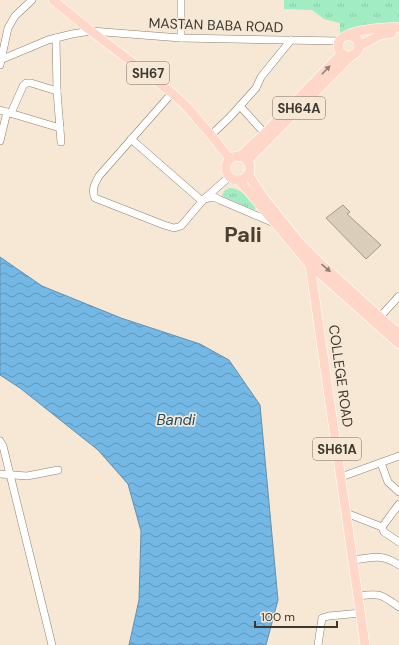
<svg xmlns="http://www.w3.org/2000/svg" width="399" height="645" viewBox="0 0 399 645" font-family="'DM Sans',sans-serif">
  <defs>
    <pattern id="grass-tufts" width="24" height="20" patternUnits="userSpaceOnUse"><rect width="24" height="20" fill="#a1ecc3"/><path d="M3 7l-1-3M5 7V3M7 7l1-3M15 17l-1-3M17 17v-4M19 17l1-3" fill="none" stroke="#8ccba8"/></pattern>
    <pattern id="water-waves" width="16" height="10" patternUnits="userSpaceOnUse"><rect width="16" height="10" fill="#74b8e5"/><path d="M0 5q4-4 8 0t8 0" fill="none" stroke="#6096ba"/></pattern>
  </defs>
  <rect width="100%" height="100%" fill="#f6e8d5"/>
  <g fill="url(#grass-tufts)">
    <polygon points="284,0 399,0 399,28 340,33 340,23 324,19 312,10 284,9"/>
    <path d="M 229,188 C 241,188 248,198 257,206 L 254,210 L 222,196 L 224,191 Z"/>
  </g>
  <polygon fill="url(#water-waves)" stroke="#6391ae" points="0,257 42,286 121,318 200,344 229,360 260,405 278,600 266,645 129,645 139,600 141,531 128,484 98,450 20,388 0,375"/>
  <polygon fill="#dacdba" stroke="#a59987" points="343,205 350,212 347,214 381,245 366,259 326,218"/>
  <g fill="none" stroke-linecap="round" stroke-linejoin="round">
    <g stroke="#8c806e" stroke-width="8">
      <g id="minor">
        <polyline points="181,0 181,38"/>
        <polyline points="56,38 57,91 61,142"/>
        <polyline points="0,60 48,40 72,34 91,31 181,38 340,41"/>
        <polyline points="0,65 8,28 15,16 32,0"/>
        <path d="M 172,93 L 99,176 C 95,183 91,190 95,198 L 164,225 L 174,228 L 181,226 L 204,199 L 229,177"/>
        <polyline points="240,106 268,137"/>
        <polyline points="0,110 60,128"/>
        <polyline points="11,113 23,86 26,83 31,83 57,91"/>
        <polyline points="211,135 230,117 256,88 261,77 291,40"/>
        <polyline points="131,139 202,201"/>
        <polyline points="0,141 7,112"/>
        <polyline points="204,199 214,197 220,200 274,223"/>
        <polyline points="380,317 399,296"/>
        <polyline points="0,441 3,446 52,645"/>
        <polyline points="381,463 388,482 399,492"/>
        <polyline points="0,474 27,476 58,470"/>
        <polyline points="341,477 399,456"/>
        <polyline points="399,504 382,527 384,532 399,542"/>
        <polyline points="346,513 382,527"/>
        <path d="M 353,560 C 373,558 381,553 399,565"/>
        <path d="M 358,596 C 381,593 381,594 399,607"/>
        <polyline points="318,645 322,618 329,616 361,613"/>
      </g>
    </g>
    <g stroke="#fff" stroke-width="10">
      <g id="major">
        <polyline points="53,0 91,31 172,93 187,107 211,135 230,159"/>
        <path d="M 348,35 L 356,38 C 367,52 345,64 339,50 C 330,28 388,28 399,27"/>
        <polyline points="359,46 380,35 392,33"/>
        <circle cx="238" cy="168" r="12"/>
        <polyline points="239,157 264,134 342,53"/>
        <polyline points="247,161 351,56"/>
        <polyline points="248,174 263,197 300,243 318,261 399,334"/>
        <polyline points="239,180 310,265 399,344"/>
        <polyline points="310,253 310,265 365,645"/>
      </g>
    </g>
    <use href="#minor" stroke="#fff" stroke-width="7"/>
    <use href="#major" stroke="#fed7c9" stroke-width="9"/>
  </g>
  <defs><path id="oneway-solid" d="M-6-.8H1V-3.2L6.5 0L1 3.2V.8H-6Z"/></defs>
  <g fill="#937f74">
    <use href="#oneway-solid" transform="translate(326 70) rotate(-46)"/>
    <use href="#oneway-solid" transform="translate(326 268) rotate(41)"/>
  </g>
  <g text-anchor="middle" stroke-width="3.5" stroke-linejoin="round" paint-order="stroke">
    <g fill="#f6e8d5" stroke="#746c61" stroke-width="1">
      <rect x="127" y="62" width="42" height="22" rx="3"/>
      <rect x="273" y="97" width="52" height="22" rx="3"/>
      <rect x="313" y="438" width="48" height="22" rx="3"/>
    </g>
    <g font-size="13" font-weight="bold" fill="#3c372f">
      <text x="148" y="78">SH67</text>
      <text x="299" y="113">SH64A</text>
      <text x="337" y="454">SH61A</text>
    </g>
    <g font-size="14" fill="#3c372f" stroke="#f6e8d5">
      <text transform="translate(216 25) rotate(2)" y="5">MASTAN BABA ROAD</text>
      <text transform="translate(341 376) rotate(82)" y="5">COLLEGE ROAD</text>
    </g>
    <g font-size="15" font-style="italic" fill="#194d6c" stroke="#f6e8d5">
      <text x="176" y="425">Bandi</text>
    </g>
    <g font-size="22" font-weight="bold" fill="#4a4030" stroke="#f6e8d5">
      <text x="243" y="242">Pali</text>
    </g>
  </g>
  <path d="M255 621v6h82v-6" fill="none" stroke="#3c372f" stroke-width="2"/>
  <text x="261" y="621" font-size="12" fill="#3c372f" stroke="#f6e8d5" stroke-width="3" paint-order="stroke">100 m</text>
</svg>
